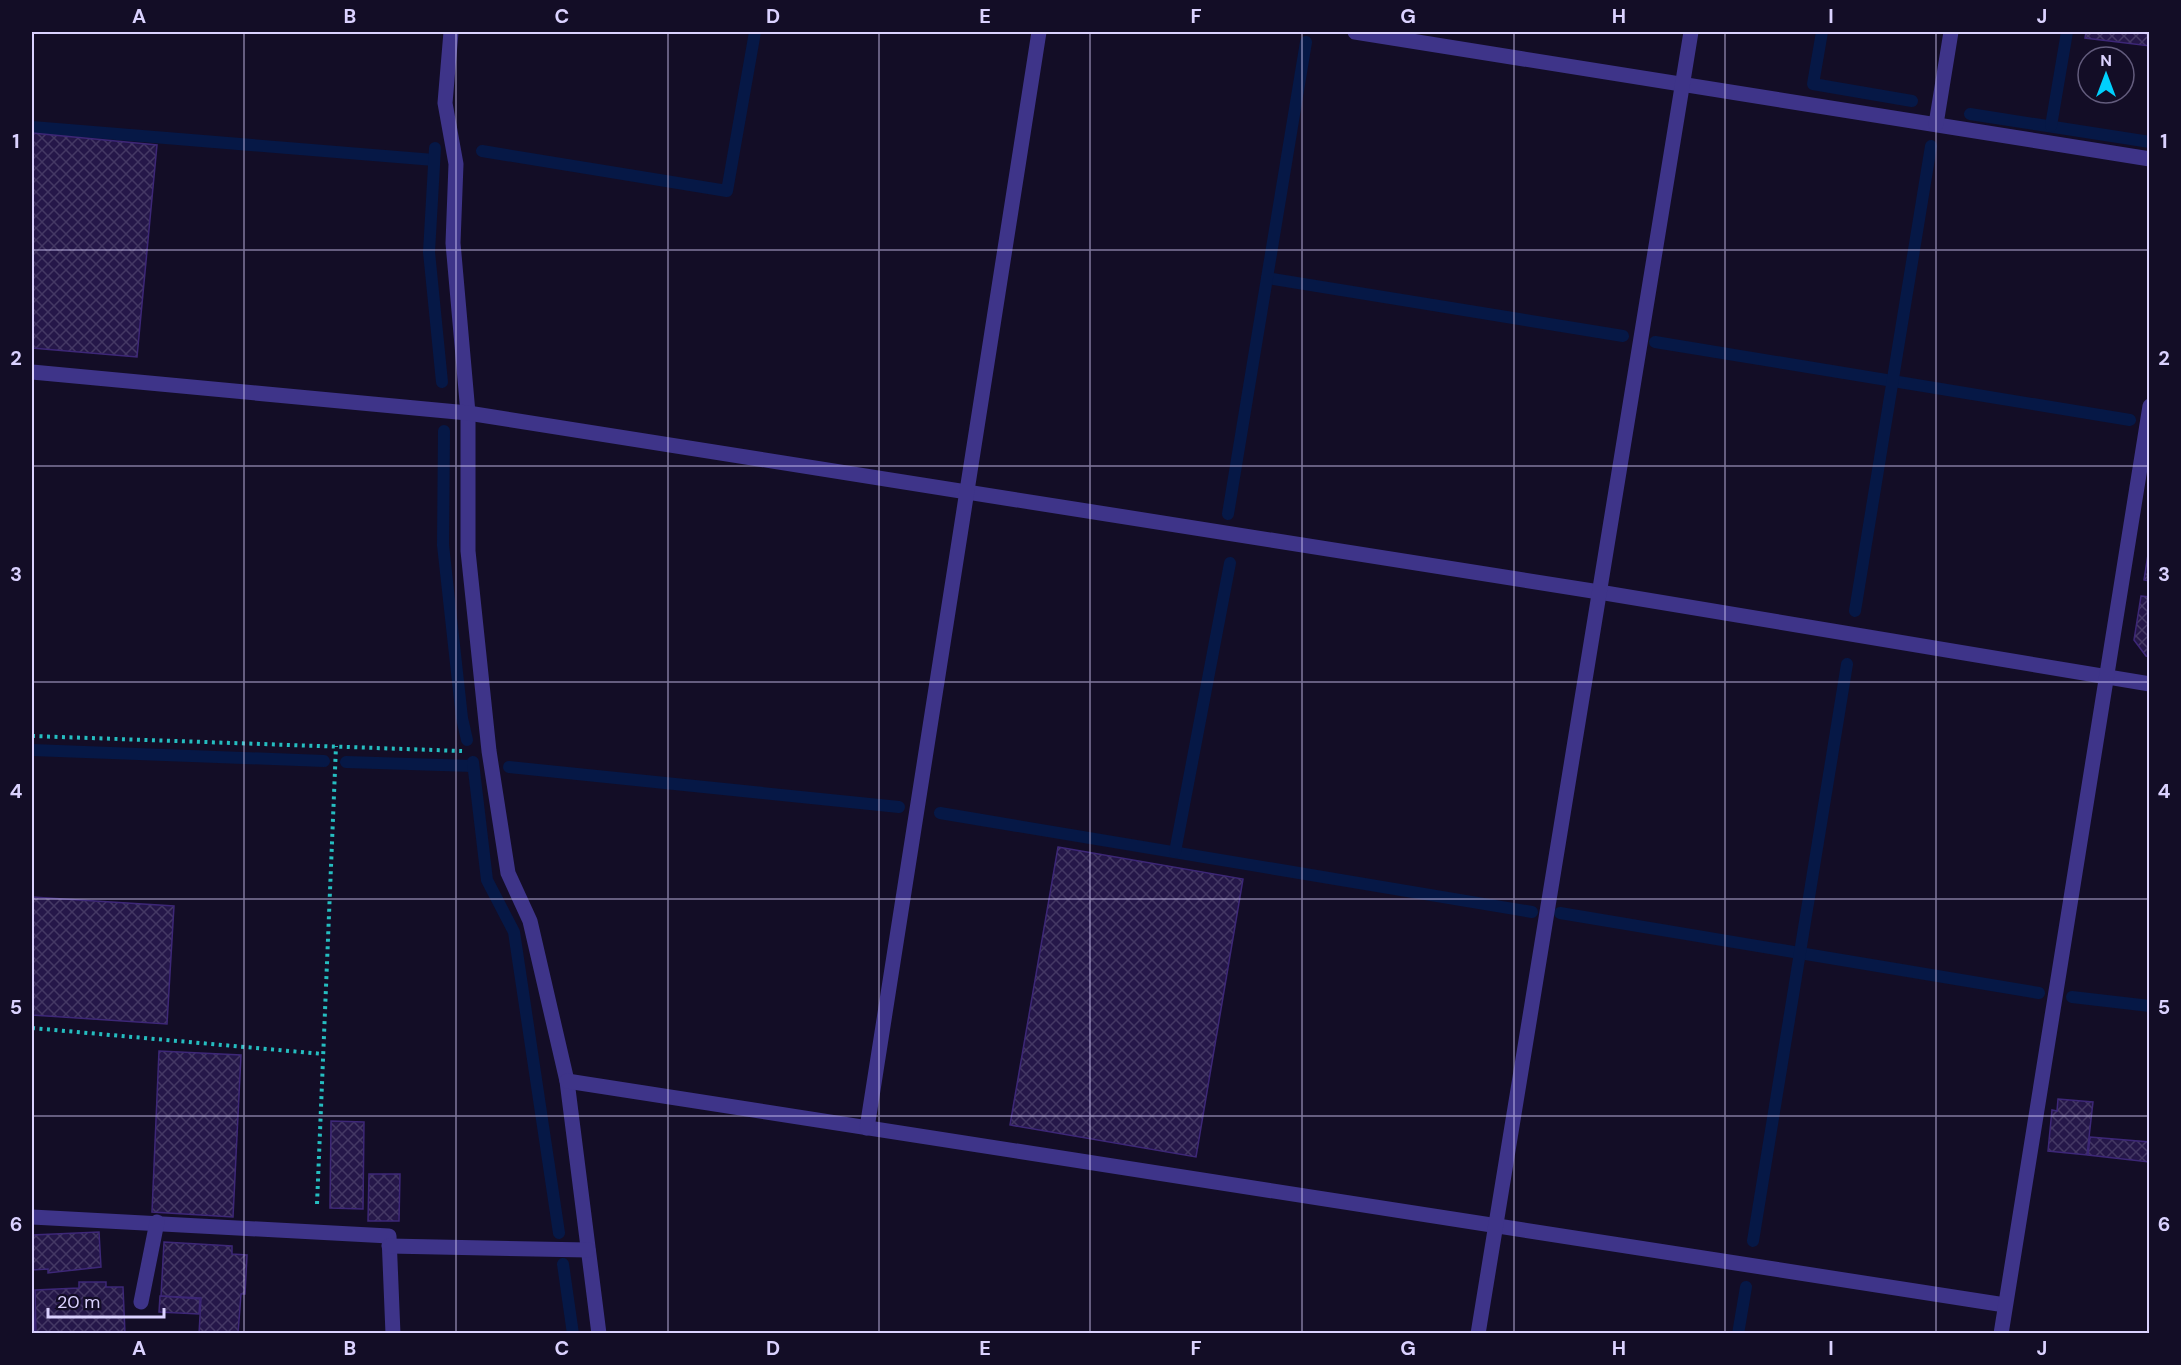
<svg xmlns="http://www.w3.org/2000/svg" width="2181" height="1365" viewBox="0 0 2181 1365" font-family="'DM Sans',sans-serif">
  <defs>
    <pattern id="building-cross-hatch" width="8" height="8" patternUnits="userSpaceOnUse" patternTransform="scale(1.5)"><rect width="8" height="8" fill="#251749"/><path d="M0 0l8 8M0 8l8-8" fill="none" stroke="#443864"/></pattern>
  </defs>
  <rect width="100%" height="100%" fill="#130d26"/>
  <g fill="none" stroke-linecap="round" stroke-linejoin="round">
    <g stroke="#061846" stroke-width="12">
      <polyline points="1822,32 1813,84 1912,101"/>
      <polyline points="1970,114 2150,142"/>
      <polyline points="2051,126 2067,32"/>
      <polyline points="32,127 434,160"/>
      <polyline points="435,148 429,252 442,382"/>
      <polyline points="482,151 727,191 755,32"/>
      <polyline points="1267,278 1623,336"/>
      <polyline points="1655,342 2130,420"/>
      <polyline points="444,431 443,545 462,718 467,740"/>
      <polyline points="1228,514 1306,42"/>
      <polyline points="1855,611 1931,146"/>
      <polyline points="32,750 324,761"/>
      <polyline points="346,762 473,766"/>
      <polyline points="473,762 487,880 514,932 559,1233"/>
      <polyline points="509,767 899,807"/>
      <polyline points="940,813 1532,912"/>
      <polyline points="1175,852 1230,563"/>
      <polyline points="1560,913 2039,993"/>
      <polyline points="2072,997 2150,1006"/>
      <polyline points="1753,1241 1847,664"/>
      <polyline points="563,1264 573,1334"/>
      <polyline points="1738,1334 1746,1287"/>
    </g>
  </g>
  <g fill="url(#building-cross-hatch)" stroke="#3d2777" stroke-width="1.5">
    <polygon points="2086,32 2150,32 2150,46 2085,38"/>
    <polygon points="32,133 157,145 137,357 32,348"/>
    <polygon points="2150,542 2150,581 2144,580"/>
    <polygon points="2141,596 2150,597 2150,657 2146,656 2134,640"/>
    <polygon points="1058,847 1243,879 1196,1157 1010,1125"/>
    <polygon points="32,897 174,906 167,1024 32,1015"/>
    <polygon points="159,1051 241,1055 233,1217 152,1212"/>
    <polygon points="2058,1099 2093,1102 2087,1155 2048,1151 2052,1110 2057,1111"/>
    <polygon points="331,1121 364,1122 363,1209 330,1208"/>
    <polygon points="2090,1137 2150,1142 2149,1162 2088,1155"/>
    <polygon points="369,1174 400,1174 399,1221 368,1221"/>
    <polygon points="99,1232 101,1267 48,1273 48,1269 32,1270 32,1235"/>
    <polygon points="164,1242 232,1246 232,1254 247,1255 245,1294 241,1294 238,1334 199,1334 201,1298 161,1296"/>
    <polygon points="79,1282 106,1282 106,1287 123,1287 125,1334 36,1334 35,1290 79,1288"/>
    <polygon points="32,1296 33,1296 35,1334 32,1334"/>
    <polygon points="160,1296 200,1299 199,1314 159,1312"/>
  </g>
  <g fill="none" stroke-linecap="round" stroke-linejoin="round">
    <g stroke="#25bdc0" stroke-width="4" stroke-dasharray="3 4.5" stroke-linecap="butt">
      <polyline points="32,736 462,751"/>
      <polyline points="32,1028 323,1054"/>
      <polyline points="317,1204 336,746"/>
    </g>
    <g stroke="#3e3489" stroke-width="15">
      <polyline points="451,32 445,103 456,164 453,243 468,413 468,551 489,751 508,873 530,921 567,1081 599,1334"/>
      <polyline points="1355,32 2150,159"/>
      <polyline points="1936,124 1951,32"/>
      <polyline points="32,372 468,413 1599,592 2150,684"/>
      <polyline points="567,1081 2005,1305"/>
      <polyline points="867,1128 1039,32"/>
      <polyline points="32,1217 389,1236 393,1334"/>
      <polyline points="389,1246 588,1250"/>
      <polyline points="141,1302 157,1222"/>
      <polyline points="1478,1334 1691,32"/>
      <polyline points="2001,1334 2150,406"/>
    </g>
  </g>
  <path fill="none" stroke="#dbd2ff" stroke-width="1.5" stroke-opacity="0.55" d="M 244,32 L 244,1334M 456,32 L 456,1334M 668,32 L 668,1334M 879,32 L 879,1334M 1090,32 L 1090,1334M 1302,32 L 1302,1334M 1514,32 L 1514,1334M 1725,32 L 1725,1334M 1936,32 L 1936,1334M 32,250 L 2150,250M 32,466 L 2150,466M 32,682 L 2150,682M 32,899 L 2150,899M 32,1116 L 2150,1116"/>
  <rect width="2181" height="1365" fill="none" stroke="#130d26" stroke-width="66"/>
  <g transform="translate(2106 75)"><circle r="28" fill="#130d26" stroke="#635c7d" stroke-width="1.5"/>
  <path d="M0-4.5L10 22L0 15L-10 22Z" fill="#00d0fd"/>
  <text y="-9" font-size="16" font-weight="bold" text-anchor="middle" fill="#dbd2ff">N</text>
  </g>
  <path d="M48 1308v9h116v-9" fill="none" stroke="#dbd2ff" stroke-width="3"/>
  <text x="57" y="1308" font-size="18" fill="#dbd2ff" stroke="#130d26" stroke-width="4.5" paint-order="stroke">20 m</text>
  <rect x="33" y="33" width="2115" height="1299" fill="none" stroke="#dbd2ff" stroke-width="2"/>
  <g font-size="20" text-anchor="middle" font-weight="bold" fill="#dbd2ff">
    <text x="139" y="23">A</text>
    <text x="350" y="23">B</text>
    <text x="562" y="23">C</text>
    <text x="773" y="23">D</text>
    <text x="985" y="23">E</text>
    <text x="1196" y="23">F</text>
    <text x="1408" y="23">G</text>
    <text x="1619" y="23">H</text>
    <text x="1831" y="23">I</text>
    <text x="2042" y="23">J</text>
    <text x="16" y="148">1</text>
    <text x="2164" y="148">1</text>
    <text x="16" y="365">2</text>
    <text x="2164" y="365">2</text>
    <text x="16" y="581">3</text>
    <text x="2164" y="581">3</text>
    <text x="16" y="798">4</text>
    <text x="2164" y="798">4</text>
    <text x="16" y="1014">5</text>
    <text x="2164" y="1014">5</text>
    <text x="16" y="1231">6</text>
    <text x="2164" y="1231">6</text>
    <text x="139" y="1355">A</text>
    <text x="350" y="1355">B</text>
    <text x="562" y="1355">C</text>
    <text x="773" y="1355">D</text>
    <text x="985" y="1355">E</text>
    <text x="1196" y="1355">F</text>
    <text x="1408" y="1355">G</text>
    <text x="1619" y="1355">H</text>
    <text x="1831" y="1355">I</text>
    <text x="2042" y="1355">J</text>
  </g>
</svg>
